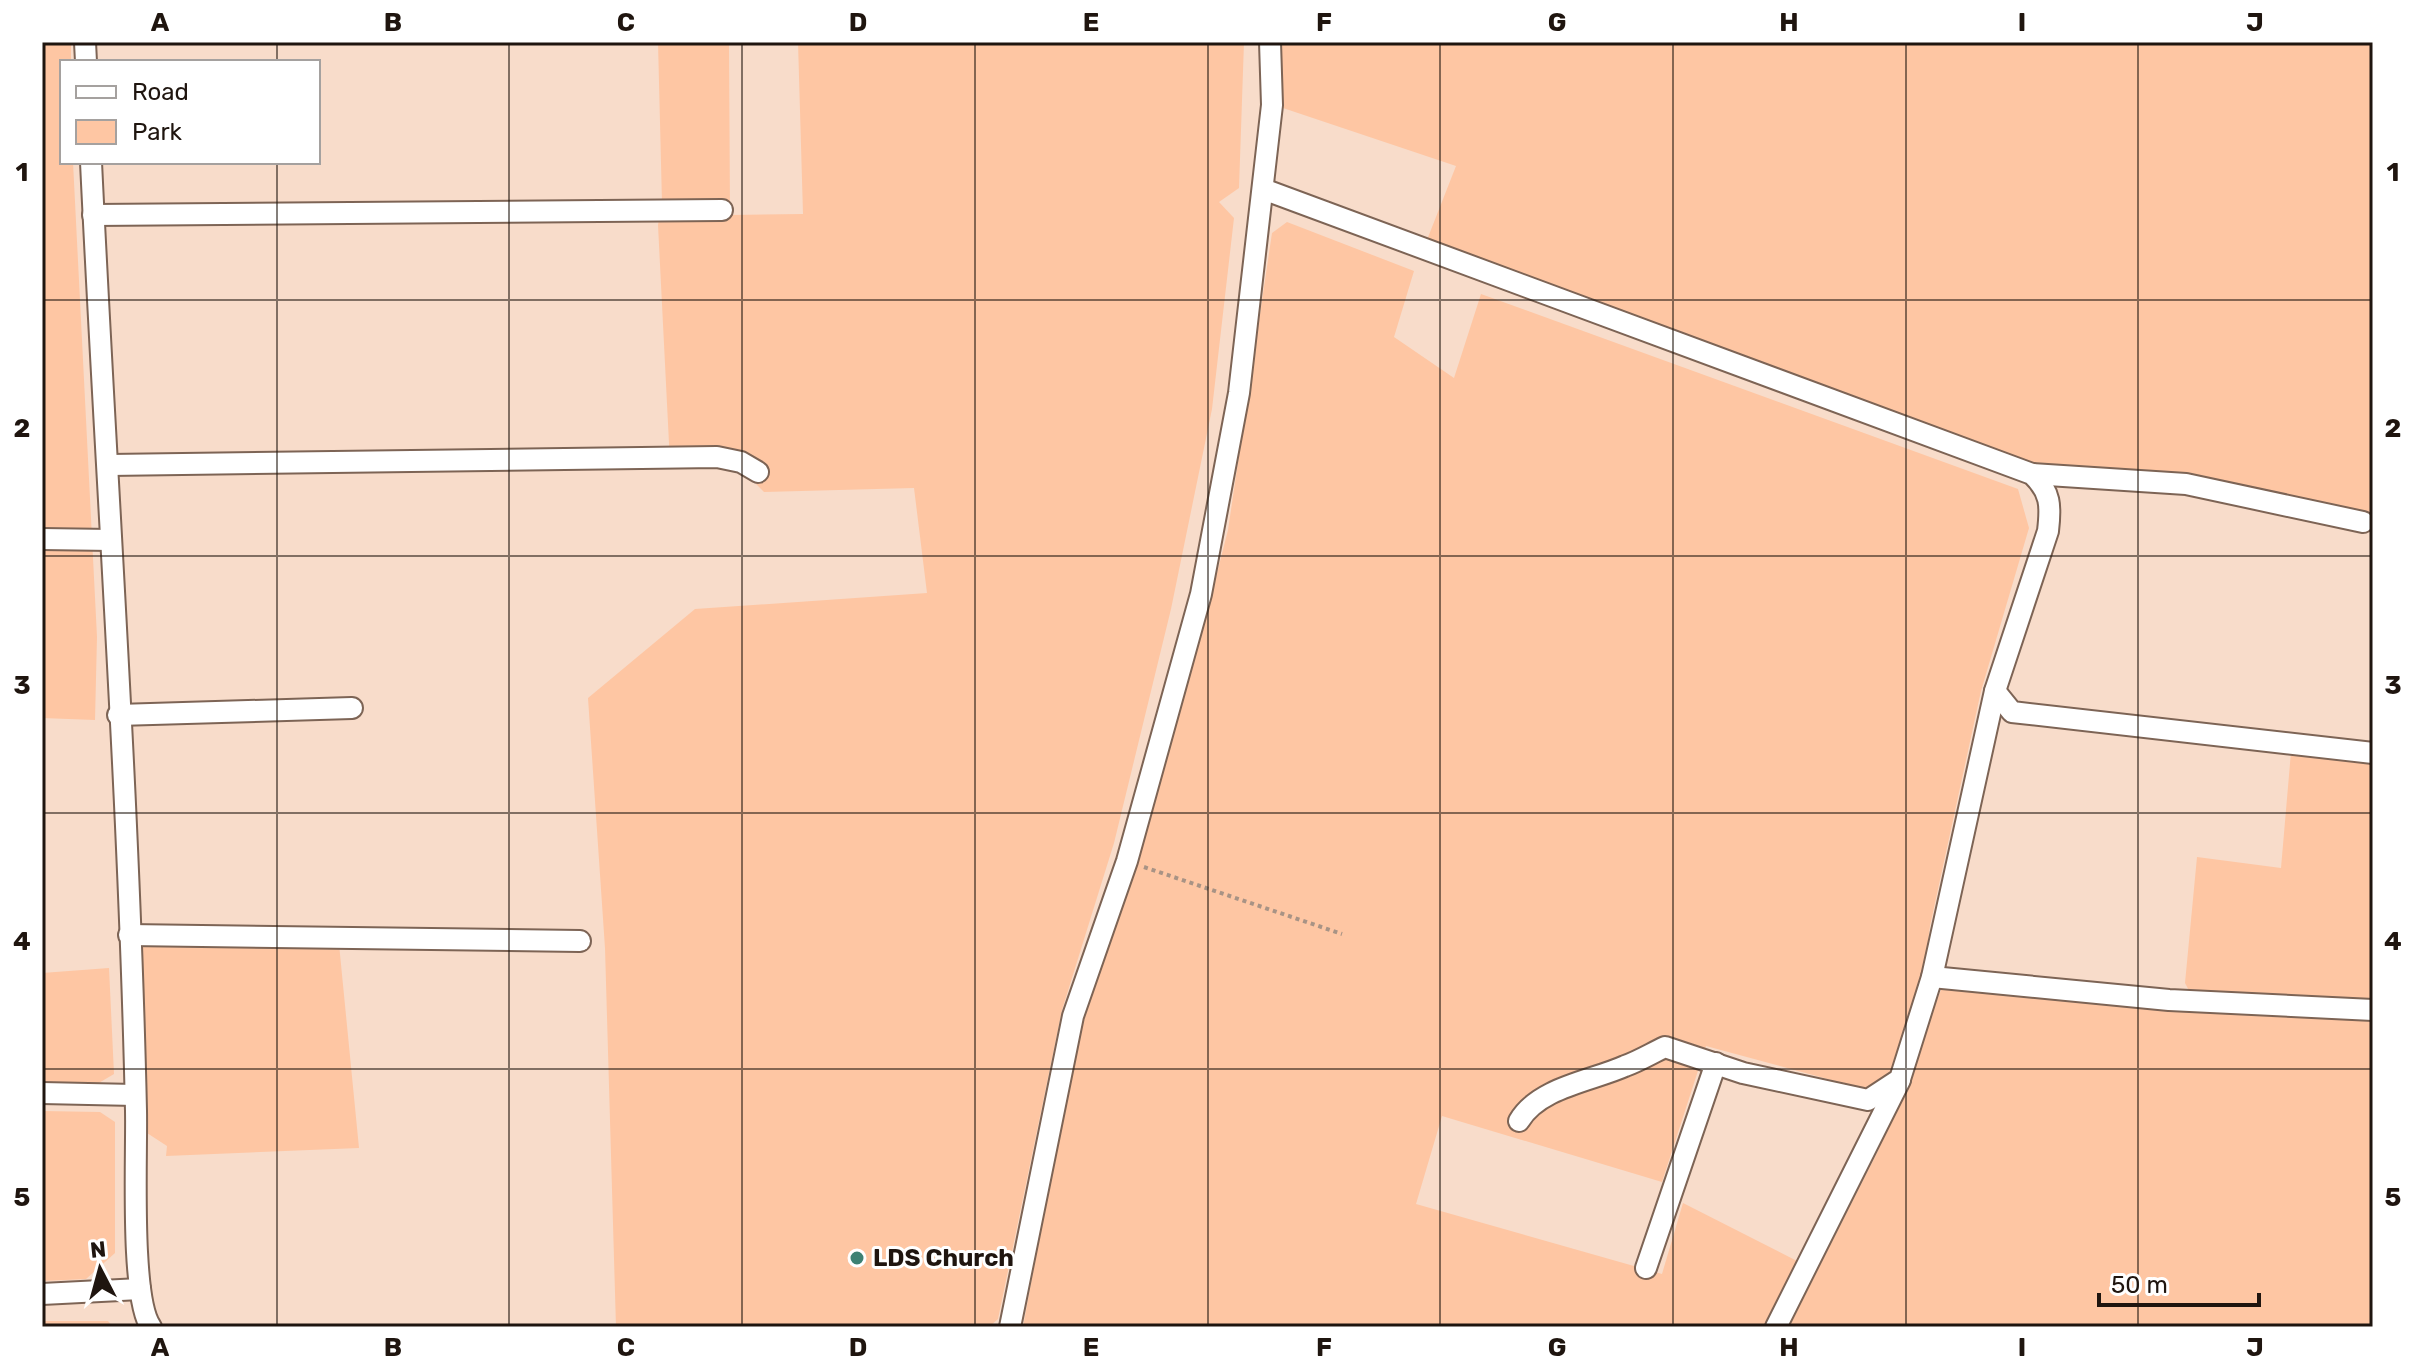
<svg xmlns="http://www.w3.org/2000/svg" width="2415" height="1369" viewBox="0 0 2415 1369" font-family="Rubik,sans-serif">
  <rect width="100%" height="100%" fill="#f8dcca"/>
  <g fill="#fec6a3">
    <polygon points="42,42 71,42 71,62 62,62 62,162 73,162 97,637 95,720 42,718"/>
    <polygon points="658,42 729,42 730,215 803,214 798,42 1244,42 1239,188 1219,202 1234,218 1212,409 1171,609 1114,843 1062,1010 998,1319 989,1327 616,1327 605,948 588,698 695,609 927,593 914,488 764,492 739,467 670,463 658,225 662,203"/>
    <polygon points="1279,42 2373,42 2373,515 2026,461 1425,245 1456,166 1283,108"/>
    <polygon points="1287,222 1414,271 1394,337 1454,378 1481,294 2018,489 2029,528 1981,691 1930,926 1924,972 1894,1076 1868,1090 1706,1046 1662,1182 1442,1116 1416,1204 1662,1274 1683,1203 1799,1262 1766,1327 1023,1327 1063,1109 1084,1020 1200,640 1228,530 1272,233"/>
    <polygon points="2291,752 2373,756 2373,1327 1789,1327 1878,1151 1941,990 1955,986 2194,1000 2185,983 2197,857 2281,868"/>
    <polygon points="147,944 339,944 359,1148 166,1156 167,1146 147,1133 129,959"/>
    <polygon points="109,968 114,1074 97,1084 42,1082 42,973"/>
    <polygon points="42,1111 100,1112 115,1122 115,1253 86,1279 42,1281"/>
    <polygon points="42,1321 108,1321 113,1327 42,1327"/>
  </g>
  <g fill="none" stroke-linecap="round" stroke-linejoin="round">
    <g stroke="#7d6455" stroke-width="24">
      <g id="street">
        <polyline points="85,42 86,62"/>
        <path d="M 91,162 C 106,478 129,795 136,1111 C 137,1154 130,1298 151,1327"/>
        <path d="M 1263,189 L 2032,474 C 2051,492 2051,506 2048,531 L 1995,691 L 1932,977 L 1900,1079 L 1868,1100 L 1743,1073 L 1665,1047 C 1652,1053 1639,1061 1625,1066 C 1592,1081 1539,1087 1519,1121"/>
        <polyline points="93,215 722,210"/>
        <polyline points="109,465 717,457 741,462 758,472"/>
        <polyline points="2032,474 2186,484 2363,522"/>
        <polyline points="42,539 111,540"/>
        <polyline points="1995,691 2012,712 2373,753"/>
        <polyline points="118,715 352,708"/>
        <polyline points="129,935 580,941"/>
        <polyline points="1932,977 2169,1000 2373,1010"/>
        <polyline points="42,1093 135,1095"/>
        <polyline points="1646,1268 1716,1063"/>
        <polyline points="42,1294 140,1289"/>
        <polyline points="1010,1327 1073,1016 1127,861 1201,594 1239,393 1272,105 1270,42"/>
        <polyline points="1776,1327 1900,1080"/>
      </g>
    </g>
    <polyline stroke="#a89385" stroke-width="4" stroke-dasharray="4 4" stroke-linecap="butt" points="1144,867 1342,934"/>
    <use href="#street" stroke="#fff" stroke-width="20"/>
  </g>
  <path fill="none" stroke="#1f150f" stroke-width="2" stroke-opacity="0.55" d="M 277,42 L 277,62M 509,42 L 509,1327M 742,42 L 742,1327M 975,42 L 975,1327M 1208,42 L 1208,1327M 1440,42 L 1440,1327M 1673,42 L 1673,1327M 1906,42 L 1906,1327M 2138,42 L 2138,1327M 277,162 L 277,1327M 42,300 L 2373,300M 42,556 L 2373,556M 42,813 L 2373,813M 42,1069 L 2373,1069"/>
  <circle fill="#3d8173" stroke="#fff" stroke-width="3" cx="857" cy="1258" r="8"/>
  <g text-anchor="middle" stroke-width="6" stroke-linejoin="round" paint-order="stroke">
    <g font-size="24" font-weight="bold" fill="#1f150f" stroke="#fff" text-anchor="start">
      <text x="873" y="1266">LDS Church</text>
    </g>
  </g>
  <rect width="2415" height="1369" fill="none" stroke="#ffffff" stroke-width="88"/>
  <rect x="60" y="60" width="260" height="104" fill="#ffffff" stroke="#a5a19f" stroke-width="2"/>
  <rect x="76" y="86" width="40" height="12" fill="#ffffff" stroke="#a5a19f" stroke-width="2"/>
  <text x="132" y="100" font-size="24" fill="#1f150f">Road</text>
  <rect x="76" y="120" width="40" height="24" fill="#fec6a3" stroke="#a5a19f" stroke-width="2"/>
  <text x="132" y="140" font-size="24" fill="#1f150f">Park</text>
  <g transform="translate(100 1269) rotate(354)" stroke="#ffffff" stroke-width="6" paint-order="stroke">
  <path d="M0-6L14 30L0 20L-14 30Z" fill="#1f150f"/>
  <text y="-12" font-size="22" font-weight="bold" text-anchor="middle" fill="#1f150f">N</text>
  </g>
  <path d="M2099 1293v12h160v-12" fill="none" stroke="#1f150f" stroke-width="4"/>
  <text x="2111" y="1293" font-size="24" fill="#1f150f" stroke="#ffffff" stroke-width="6" paint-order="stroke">50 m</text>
  <rect x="44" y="44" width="2327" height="1281" fill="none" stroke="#1f150f" stroke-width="3"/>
  <g font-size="26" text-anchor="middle" font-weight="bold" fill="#1f150f">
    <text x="160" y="31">A</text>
    <text x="393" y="31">B</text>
    <text x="626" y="31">C</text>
    <text x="858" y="31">D</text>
    <text x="1091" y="31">E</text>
    <text x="1324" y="31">F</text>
    <text x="1557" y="31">G</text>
    <text x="1789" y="31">H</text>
    <text x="2022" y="31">I</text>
    <text x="2255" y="31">J</text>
    <text x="22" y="181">1</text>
    <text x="2393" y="181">1</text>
    <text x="22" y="437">2</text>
    <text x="2393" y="437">2</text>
    <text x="22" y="694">3</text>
    <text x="2393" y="694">3</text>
    <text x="22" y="950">4</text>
    <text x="2393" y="950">4</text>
    <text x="22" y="1206">5</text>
    <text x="2393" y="1206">5</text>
    <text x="160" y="1356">A</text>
    <text x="393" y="1356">B</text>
    <text x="626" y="1356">C</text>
    <text x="858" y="1356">D</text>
    <text x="1091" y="1356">E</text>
    <text x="1324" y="1356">F</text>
    <text x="1557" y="1356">G</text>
    <text x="1789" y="1356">H</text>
    <text x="2022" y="1356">I</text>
    <text x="2255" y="1356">J</text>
  </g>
</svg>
